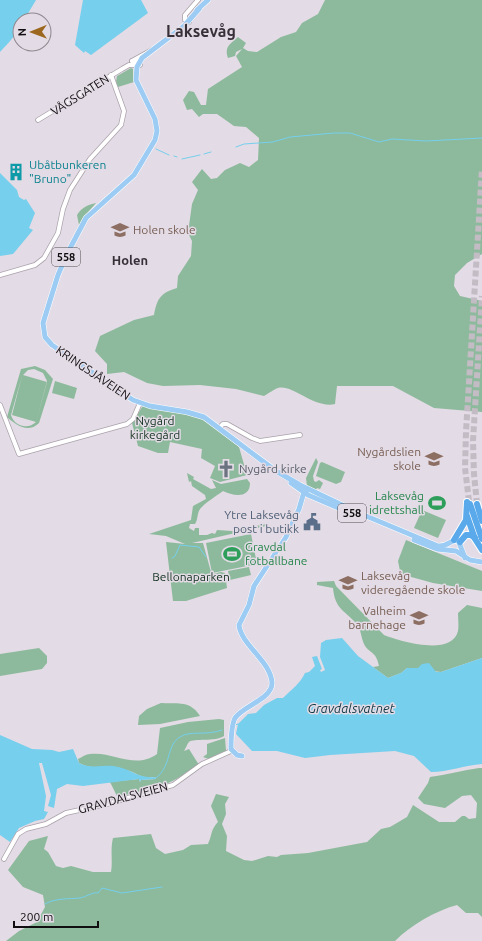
<svg xmlns="http://www.w3.org/2000/svg" width="482" height="941" viewBox="0 0 482 941" font-family="Ubuntu,sans-serif">
  <rect width="100%" height="100%" fill="#e3dbe5"/>
  <g fill="#8dba9c" fill-rule="evenodd">
    <path d="M 325,0 L 482,0 L 482,254 L 467,263 L 455,275 L 454,286 L 460,296 L 482,301 L 482,412 L 434,408 L 393,386 L 337,386 L 335,404 C 314,409 293,384 278,388 C 274,389 268,394 264,396 L 236,389 L 200,385 L 163,386 L 147,383 L 124,372 L 107,374 L 107,364 L 95,351 L 100,336 L 134,320 L 154,315 C 157,299 160,293 177,288 L 178,276 L 191,256 L 192,241 L 188,233 L 192,204 L 198,190 L 192,182 L 202,169 L 211,179 L 217,178 L 225,170 L 240,163 L 249,167 L 258,160 L 259,138 L 246,127 L 234,126 L 217,114 L 203,114 L 199,117 L 192,109 L 187,110 L 183,100 L 189,91 L 194,92 L 201,105 L 206,105 L 208,89 L 242,67 L 236,56 L 242,49 L 236,52 L 235,56 L 228,58 C 224,47 230,44 238,37 L 246,43 L 243,48 L 248,51 L 257,52 L 281,37 L 296,32 L 302,23 L 318,14 Z"/>
    <polygon points="131,68 133,69 134,82 118,87 116,82 117,76"/>
    <path d="M 96,203 L 83,218 L 79,225 L 77,215 C 82,207 88,205 96,203 Z"/>
    <path d="M 35,366 L 45,370 L 53,379 L 39,423 C 28,434 16,425 7,417 L 21,369 ZM 34,369 L 43,373 L 47,381 L 36,422 L 47,382 L 23,375 L 28,370 ZM 22,376 L 12,415 L 36,422 C 28,430 14,426 11,415 Z"/>
    <polygon points="55,381 77,388 74,399 52,393"/>
    <polygon points="144,404 206,419 239,447 247,475 220,482 210,478 215,466 201,458 202,449 170,442 168,453 158,453 138,446 132,423"/>
    <polygon points="316,458 318,462 313,476 314,481 316,482 319,480 323,483 320,489 317,488 316,490 307,486 306,478"/>
    <polygon points="322,462 345,472 341,482 336,484 316,476 320,463"/>
    <path d="M 187,473 L 194,477 L 193,479 L 211,489 L 216,488 L 212,480 L 221,484 L 247,479 L 250,483 C 250,499 233,496 223,491 C 215,497 206,502 200,509 C 197,513 198,520 195,524 L 190,524 L 189,528 L 194,531 L 195,528 L 199,528 L 199,535 L 207,535 L 212,533 L 215,534 L 217,530 L 232,531 L 266,524 L 266,526 L 192,543 L 203,543 L 211,572 L 212,574 L 221,572 L 225,573 L 227,588 L 186,601 L 173,601 L 166,542 L 185,544 L 166,536 L 149,534 L 191,520 L 193,506 L 206,499 L 205,495 L 192,486 L 191,481 L 189,482 Z"/>
    <polygon points="422,510 446,520 438,538 414,528"/>
    <polygon points="251,534 257,564 212,573 206,543"/>
    <polygon points="406,540 482,571 482,591 433,583 404,575 400,571 398,561"/>
    <polygon points="249,567 251,575 230,580 228,571"/>
    <path d="M 334,581 L 336,586 L 384,635 C 399,641 452,657 458,631 C 459,626 458,618 458,613 L 467,605 L 482,608 L 482,658 L 441,672 L 407,668 L 401,673 L 388,678 L 373,667 L 379,666 C 376,650 369,654 364,644 C 361,638 361,628 356,623 C 344,610 335,609 333,588 L 317,585 L 317,582 Z"/>
    <polygon points="39,648 47,656 47,663 42,669 0,676 0,654"/>
    <path d="M 161,703 C 178,704 190,700 200,716 L 160,724 L 138,725 L 139,716 L 147,709 Z"/>
    <path d="M 219,719 L 224,720 L 224,736 C 215,742 194,738 189,742 C 187,744 186,748 184,751 L 189,749 L 199,765 C 169,785 153,792 117,796 L 110,782 L 139,779 L 140,782 L 141,780 L 156,779 L 155,777 C 139,779 139,773 126,770 C 111,767 92,770 79,763 L 78,759 C 82,757 86,754 90,754 C 113,751 135,770 157,754 L 160,728 L 188,722 Z"/>
    <polygon points="225,738 226,751 209,759 203,757 207,754 207,744"/>
    <path d="M 479,768 L 482,768 L 482,917 L 478,913 L 466,913 L 457,905 C 435,911 411,925 395,941 L 6,941 L 19,931 L 37,922 L 45,907 L 43,895 L 23,887 L 8,870 L 29,841 L 48,836 L 44,849 L 48,852 L 56,866 L 63,868 L 71,866 L 93,872 L 111,872 C 113,861 110,850 113,838 L 151,834 L 156,848 L 165,854 L 183,850 L 191,845 L 208,844 C 213,833 210,831 218,822 L 211,806 L 216,794 L 229,797 L 225,804 L 226,814 L 222,824 L 227,836 L 226,851 L 244,860 L 252,861 L 268,856 L 277,857 L 281,855 L 308,853 L 367,842 L 381,829 L 390,827 L 407,817 L 413,805 L 439,822 L 455,822 L 462,816 L 465,816 L 469,819 L 476,818 L 477,803 L 471,795 L 462,796 L 445,808 L 424,804 L 418,798 L 428,783 L 430,777 C 447,775 463,770 479,768 Z"/>
  </g>
  <g fill="#76cfed">
    <path d="M 0,0 L 36,0 L 24,20 L 20,20 C 20,33 8,43 0,52 Z"/>
    <polygon points="83,0 141,0 148,13 91,55 85,51 84,53 75,45"/>
    <polygon points="0,173 17,190 19,197 24,200 26,199 35,213 29,228 33,230 13,254 0,256"/>
    <path d="M 342,638 L 358,656 L 388,678 L 401,673 L 407,668 L 418,668 L 422,664 L 429,663 L 436,672 L 441,672 L 482,658 L 482,764 C 465,765 448,772 431,772 L 414,756 L 395,751 L 330,755 L 305,758 L 277,751 L 252,751 L 236,734 L 238,724 L 248,714 L 256,713 L 264,705 L 277,698 L 283,698 C 292,689 300,684 305,673 L 309,672 L 315,666 L 312,657 L 317,656 L 322,669 L 320,670 L 321,672 L 325,670 L 320,657 L 321,643 L 326,640 Z"/>
    <path d="M 0,735 L 32,749 L 52,750 L 59,752 L 73,749 L 79,763 C 90,769 102,765 113,766 C 130,768 138,779 155,777 L 156,779 L 141,780 L 140,782 L 139,779 L 83,786 L 67,784 L 57,789 L 54,808 L 48,806 L 51,795 L 42,763 L 39,763 L 46,796 L 44,811 L 48,812 L 44,819 L 35,821 L 19,828 L 10,842 L 0,835 Z"/>
  </g>
  <g fill="none" stroke-linecap="round" stroke-linejoin="round">
    <g stroke="#76cfed" stroke-width="1">
      <polyline points="236,147 244,144 273,142 290,137 334,133 350,133 379,142 392,139 426,141 482,138"/>
      <polyline points="156,149 169,155"/>
      <polyline points="204,154 211,152"/>
      <polyline points="174,156 177,157"/>
      <polyline points="182,159 200,155"/>
      <polyline points="172,558 175,556 180,545 199,547 206,557"/>
      <polyline points="235,725 238,724"/>
      <path d="M 156,778 C 172,766 166,745 180,737 C 190,730 207,736 222,730"/>
      <path d="M 45,904 C 55,898 69,899 80,898 C 86,897 92,892 98,893 L 102,888 L 122,893 L 162,887"/>
    </g>
    <g stroke="#c4bcc5" stroke-width="6" stroke-dasharray="6 3" stroke-linecap="butt">
      <polyline points="469,501 465,468 466,432 482,169"/>
      <polyline points="477,504 474,474 473,441 482,296"/>
    </g>
    <g stroke="#aaa2ab" stroke-width="5.5">
      <g id="minor">
        <polyline points="189,22 185,20 185,15 198,0"/>
        <polyline points="132,61 152,50"/>
        <polyline points="38,120 122,69 129,65 140,65 137,61 132,61"/>
        <polyline points="0,275 35,265 44,258 58,233 63,209 70,190 90,159 121,125 124,111 111,75"/>
        <polyline points="0,405 19,454 127,424 133,419 140,403"/>
        <polyline points="219,428 223,424 227,424 252,438 260,441 300,435"/>
        <polyline points="4,859 18,834 26,829 46,824 66,813 107,804 173,785 202,764 231,751"/>
      </g>
    </g>
    <g stroke="#fff" stroke-width="6">
      <g id="major">
        <path d="M 199,9 L 184,26 L 142,58 L 137,67 L 136,80 L 155,119 L 157,131 L 155,140 L 134,175 L 86,218 L 68,252 L 58,275 L 43,323 L 45,337 L 52,345 L 133,400 L 150,406 L 187,412 L 204,417 L 276,471 L 300,485 L 359,513 L 438,546 C 448,547 451,539 458,540 L 465,558"/>
        <polyline points="197,10 208,0"/>
        <polyline points="291,483 308,495 355,515"/>
        <polyline points="414,540 437,549 456,551 470,560 482,562"/>
        <path d="M 242,756 L 237,755 L 231,749 C 231,740 231,726 235,718 C 243,706 272,699 272,683 C 271,661 241,645 239,625 L 249,605 L 254,586 L 286,537 L 299,509 L 304,492 L 308,490"/>
      </g>
    </g>
    <g stroke="#fff" stroke-width="8">
      <g id="highway">
        <polyline points="470,504 482,539"/>
        <polyline points="477,504 482,521"/>
        <polyline points="467,516 475,539 482,550"/>
        <polyline points="454,540 466,520 467,502"/>
        <polyline points="460,542 466,535 471,535 475,538"/>
      </g>
    </g>
    <use href="#minor" stroke="#fff" stroke-width="4"/>
    <use href="#major" stroke="#9ccbf3" stroke-width="5"/>
    <use href="#highway" stroke="#5aa9eb" stroke-width="6"/>
  </g>
  <defs>
    <g id="building-bare" transform="scale(1.38)"><path d="M-4-6H4V6H1V3H-1V6H-4ZM-2.5-4.3h1.7v1.8h-1.7ZM.8-4.3h1.7v1.8H.8ZM-2.5-1h1.7V.8h-1.7ZM.8-1h1.7V.8H.8Z" fill="#0f9aa8" stroke="#e3dbe5" stroke-width="2.5" paint-order="stroke"/></g>
    <g id="school-bare" transform="scale(1.38)"><path d="M0-5L7-2L0 1L-7-2ZM-4 1L0 2.5L4 1V4Q0 6-4 4Z" fill="#8d6e63" stroke="#e3dbe5" stroke-width="2.5" paint-order="stroke"/></g>
    <g id="church-bare" transform="scale(1.38)"><path d="M-1.2-6h2.4v3.5h3.3v2.4h-3.3V6h-2.4V-.1h-3.3v-2.4h3.3Z" fill="#6b7280" stroke="#e3dbe5" stroke-width="2.5" paint-order="stroke"/></g>
    <g id="stadium-bare" transform="scale(1.38)"><path d="M0-5a6.5 5 0 1 0 0 10a6.5 5 0 1 0 0-10ZM-3.5-1.8h7v3.6h-7Z" fill="#2e9e5b" stroke="#e3dbe5" stroke-width="2.5" paint-order="stroke"/></g>
    <g id="civic-bare" transform="scale(1.38)"><path d="M-.6-6.5H3V-4.5H.6V-3L4-1V1h2V6H-6V1h2V-1L-.6-3ZM-1.2 2.5V6h2.4V2.5Z" fill="#5c6f8a" stroke="#e3dbe5" stroke-width="2.5" paint-order="stroke"/></g>
  </defs>
  <g fill-rule="evenodd">
    <use href="#building-bare" x="16" y="172"/>
    <use href="#school-bare" x="120" y="230"/>
    <use href="#school-bare" x="434" y="459"/>
    <use href="#church-bare" x="226" y="469"/>
    <use href="#stadium-bare" x="437" y="503"/>
    <use href="#civic-bare" x="312" y="522"/>
    <use href="#stadium-bare" x="232" y="554"/>
    <use href="#school-bare" x="348" y="583"/>
    <use href="#school-bare" x="419" y="618"/>
  </g>
  <g text-anchor="middle" stroke-width="3" stroke-linejoin="round" paint-order="stroke">
    <g fill="#e3dbe5" stroke="#504c51" stroke-width="1">
      <rect x="52" y="248" width="28" height="18" rx="3"/>
      <rect x="338" y="504" width="28" height="18" rx="3"/>
    </g>
    <g font-size="11" font-weight="bold" fill="#110e11">
      <text x="66" y="261">558</text>
      <text x="352" y="517">558</text>
    </g>
    <g font-size="12" fill="#110e11" stroke="#e3dbe5">
      <text transform="translate(80 95) rotate(-32)" y="4">VÅGSGATEN</text>
      <text transform="translate(93 373) rotate(34)" y="4">KRINGSJÅVEIEN</text>
      <text transform="translate(123 798) rotate(-15)" y="4">GRAVDALSVEIEN</text>
    </g>
    <g font-size="12" fill="#0d838f" stroke="#e3dbe5" text-anchor="start">
      <text x="29" y="169">Ubåtbunkeren<tspan x="29" dy="14">"Bruno"</tspan></text>
    </g>
    <g font-size="12" fill="#785e54" stroke="#e3dbe5" text-anchor="start">
      <text x="133" y="234">Holen skole</text>
      <text x="421" y="456" text-anchor="end">Nygårdslien<tspan x="421" dy="14">skole</tspan></text>
      <text x="361" y="580">Laksevåg<tspan x="361" dy="14">videregående skole</tspan></text>
      <text x="406" y="615" text-anchor="end">Valheim<tspan x="406" dy="14">barnehage</tspan></text>
    </g>
    <g font-size="12" fill="#13321f" stroke="#e3dbe5">
      <text x="155" y="425">Nygård<tspan x="155" dy="14">kirkegård</tspan></text>
      <text x="191" y="581">Bellonaparken</text>
    </g>
    <g font-size="12" fill="#5b616d" stroke="#e3dbe5" text-anchor="start">
      <text x="239" y="473">Nygård kirke</text>
    </g>
    <g font-size="12" fill="#27864d" stroke="#e3dbe5" text-anchor="end">
      <text x="424" y="500">Laksevåg<tspan x="424" dy="14">idrettshall</tspan></text>
      <text x="245" y="551" text-anchor="start">Gravdal<tspan x="245" dy="14">fotballbane</tspan></text>
    </g>
    <g font-size="12" fill="#4e5e75" stroke="#e3dbe5" text-anchor="end">
      <text x="299" y="519">Ytre Laksevåg<tspan x="299" dy="14">post i butikk</tspan></text>
    </g>
    <g font-size="13" font-weight="bold" fill="#373038" stroke="#e3dbe5">
      <text x="130" y="265">Holen</text>
    </g>
    <g font-size="13" font-style="italic" fill="#0e3845" stroke="#e3dbe5">
      <text x="351" y="713">Gravdalsvatnet</text>
    </g>
    <g font-size="16" font-weight="bold" fill="#373038" stroke="#e3dbe5">
      <text x="201" y="37">Laksevåg</text>
    </g>
  </g>
  <g transform="translate(32 32) rotate(269)"><circle r="19" fill="#e3dbe5" stroke="#8f8990"/>
  <path d="M0-3L7 15L0 10L-7 15Z" fill="#9c681f"/>
  <text y="-6" font-size="11" font-weight="bold" text-anchor="middle" fill="#110e11">N</text>
  </g>
  <path d="M14 921v6h84v-6" fill="none" stroke="#110e11" stroke-width="2"/>
  <text x="20" y="921" font-size="12" fill="#110e11" stroke="#e3dbe5" stroke-width="3" paint-order="stroke">200 m</text>
</svg>
